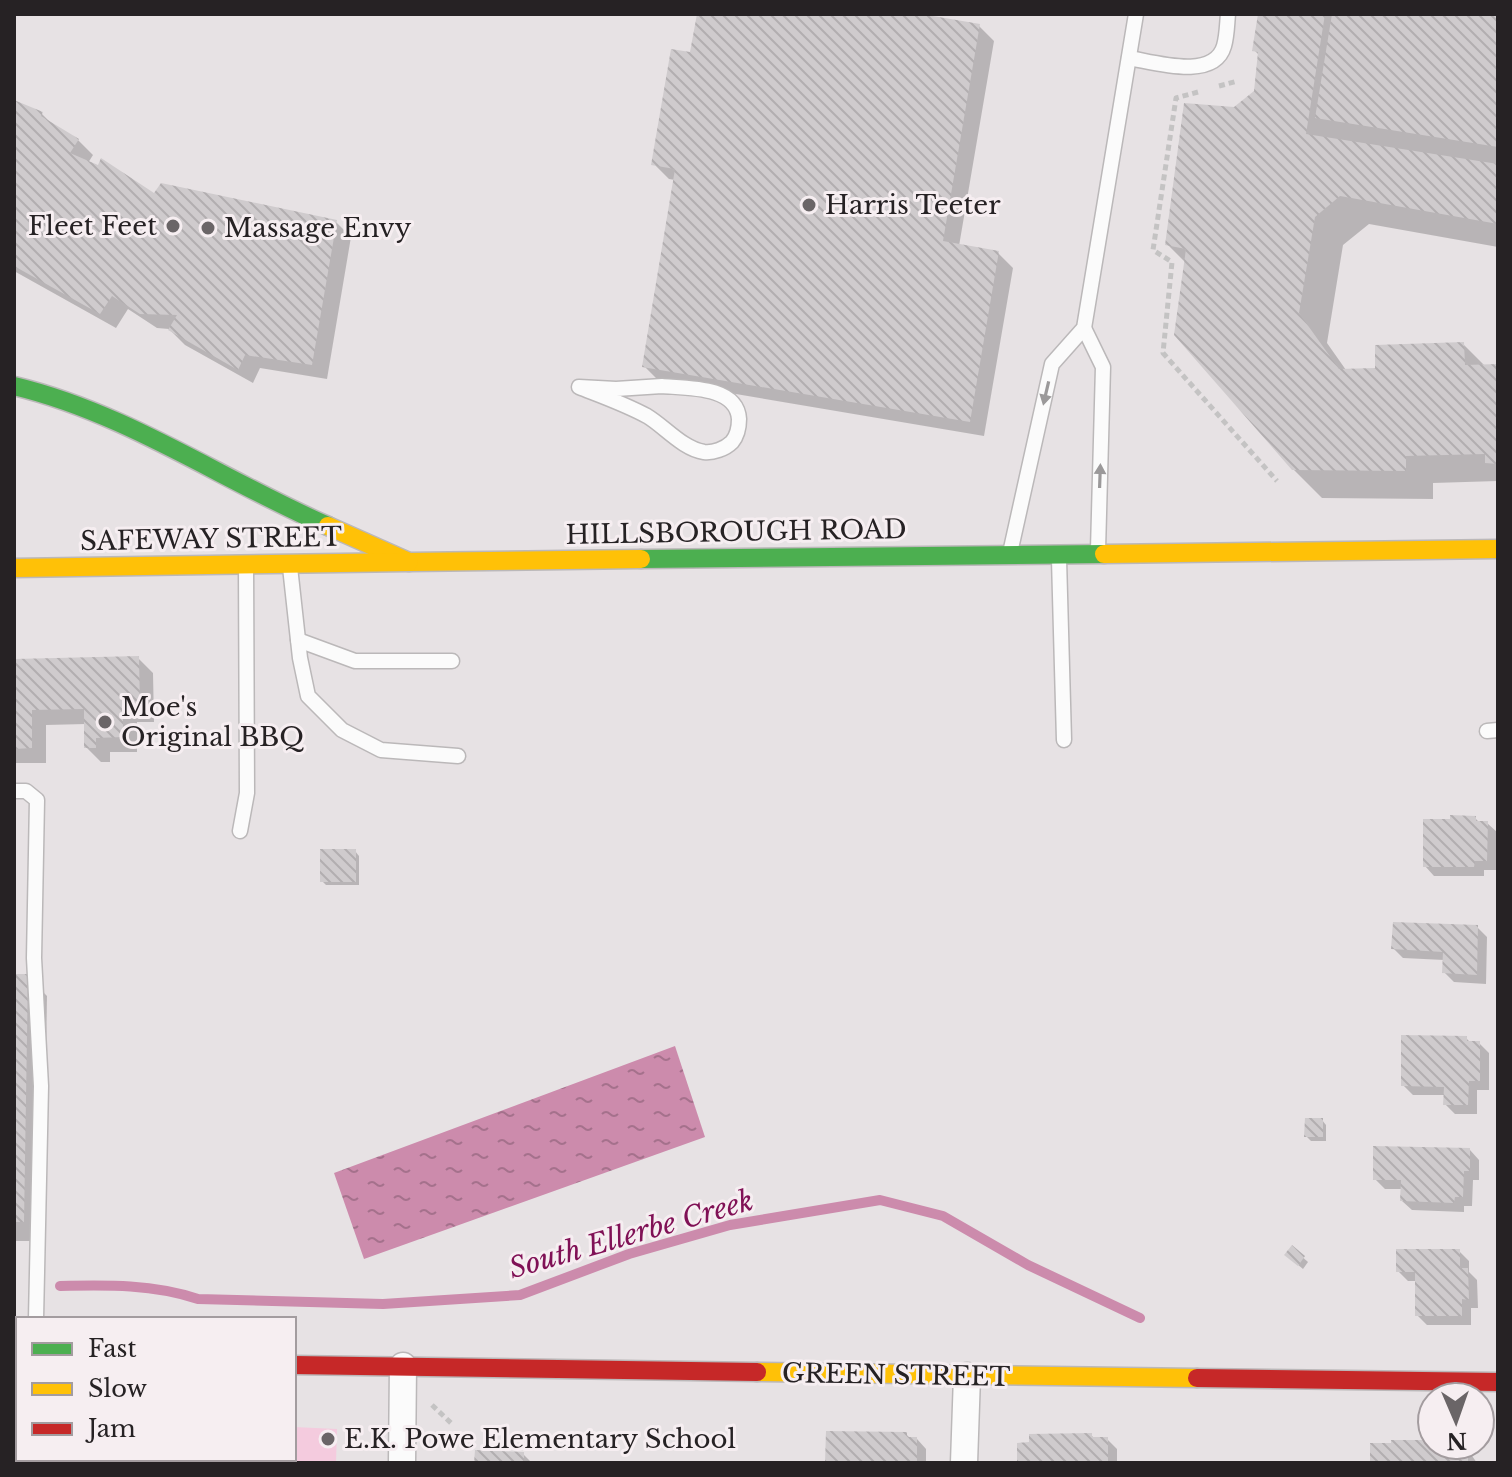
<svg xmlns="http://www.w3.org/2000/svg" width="1512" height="1477" viewBox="0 0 1512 1477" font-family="'Libre Baskerville',serif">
  <defs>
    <pattern id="water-ripples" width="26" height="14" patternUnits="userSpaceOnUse" patternTransform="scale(2)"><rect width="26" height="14" fill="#cc8bac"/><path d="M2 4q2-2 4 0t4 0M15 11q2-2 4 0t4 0" fill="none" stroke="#a5718c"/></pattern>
    <pattern id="building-back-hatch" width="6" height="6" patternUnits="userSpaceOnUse" patternTransform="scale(2)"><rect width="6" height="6" fill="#cfcbcd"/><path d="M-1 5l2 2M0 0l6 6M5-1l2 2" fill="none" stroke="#b2aeb0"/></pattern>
  </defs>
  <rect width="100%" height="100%" fill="#e7e2e4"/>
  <polygon fill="#f4cbde" points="294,1427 337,1429 336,1463 246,1463 246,1459 294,1459"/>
  <polygon fill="url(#water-ripples)" points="675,1046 705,1137 364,1259 334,1173"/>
  <g fill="#0003">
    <polygon points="699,14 909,14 979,26 994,41 959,246 998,253 1013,268 984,436 659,381 644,366 675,180 669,179 654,164 692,54"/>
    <polygon points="1260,14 1498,14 1498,247 1369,224 1343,245 1327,343 1346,370 1377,370 1463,344 1485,366 1498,366 1498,481 1433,483 1433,499 1322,498 1293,469 1186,263 1167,244 1234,109 1256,92 1260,56 1254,50"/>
    <polygon points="14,102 42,114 54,126 78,140 93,155 88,163 155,196 336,222 351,237 327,379 260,368 253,383 185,345 169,329 157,328 128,309 116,328 14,271"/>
    <polygon points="138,658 153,673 154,722 137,722 137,752 110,752 110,762 101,762 86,747 86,724 46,725 46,763 14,763 14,660"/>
    <polygon points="1475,818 1480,823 1487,823 1497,832 1496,870 1484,870 1484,876 1434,876 1425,866"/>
    <polygon points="355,851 359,856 359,885 326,885 322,881"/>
    <polygon points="1477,927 1487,937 1486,984 1454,982 1444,972 1444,960 1403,958 1393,948"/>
    <polygon points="14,976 27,976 47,996 43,1241 14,1241"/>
    <polygon points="1466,1038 1471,1043 1479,1043 1489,1053 1489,1090 1477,1090 1477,1114 1455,1114 1445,1104 1446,1095 1413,1095 1403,1085"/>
    <polygon points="1322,1120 1326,1125 1326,1141 1311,1141 1306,1136"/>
    <polygon points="1470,1150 1479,1160 1479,1180 1473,1180 1472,1206 1464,1206 1464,1212 1412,1210 1402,1201 1402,1189 1385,1189 1375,1179"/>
    <polygon points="1292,1248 1308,1262 1303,1269 1291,1259"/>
    <polygon points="1459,1251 1469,1261 1469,1272 1477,1280 1478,1308 1471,1308 1471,1325 1427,1325 1417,1315 1417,1281 1408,1281 1398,1271"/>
    <polygon points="906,1434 911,1439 917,1439 926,1449 926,1463 827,1463"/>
    <polygon points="1091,1435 1095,1439 1107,1439 1117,1449 1117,1463 1019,1463"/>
    <polygon points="1432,1442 1432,1445 1457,1445 1462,1450 1468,1450 1477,1463 1372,1463"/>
    <polygon points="523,1454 532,1463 476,1463"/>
  </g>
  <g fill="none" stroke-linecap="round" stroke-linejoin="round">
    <path stroke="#cc8bac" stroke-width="10" d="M 60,1286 C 108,1285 153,1284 198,1299 L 383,1304 L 520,1295 L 629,1254 L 730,1225 L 880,1200 L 943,1216 L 1028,1265 L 1140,1318"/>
  </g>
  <g fill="url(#building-back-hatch)">
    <polygon points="697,14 921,14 980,24 943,241 999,251 970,422 642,367 675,169 651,165 671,49 690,52"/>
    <polygon points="1258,14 1325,14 1306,134 1498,164 1498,224 1340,196 1315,217 1299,313 1339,369 1375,368 1375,345 1464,342 1465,365 1498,364 1498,464 1485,463 1485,454 1406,456 1406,471 1292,470 1174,335 1186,249 1165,245 1184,103 1234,107 1254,91 1258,52 1252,51"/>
    <polygon points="1332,14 1498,14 1498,147 1315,118"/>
    <polygon points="14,100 43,112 41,116 79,139 70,153 98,165 101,158 154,193 161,183 337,220 312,365 245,355 238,370 168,330 177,315 140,314 112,296 100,314 14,266"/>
    <polygon points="139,656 140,708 123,708 123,737 96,738 96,748 84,748 84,709 32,710 32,748 14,749 14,659"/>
    <polygon points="1450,815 1476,816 1476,821 1488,821 1487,861 1475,861 1474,867 1423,867 1423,819 1450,819"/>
    <rect x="320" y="849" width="36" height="33"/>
    <polygon points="1393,922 1478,925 1477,975 1442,973 1443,952 1391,949"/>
    <polygon points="14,974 28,974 24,1222 14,1222"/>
    <polygon points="1401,1035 1467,1036 1467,1041 1480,1041 1480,1081 1469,1081 1468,1105 1443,1105 1444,1087 1401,1086"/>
    <polygon points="1305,1118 1323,1118 1323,1137 1304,1137"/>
    <polygon points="1373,1146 1470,1148 1470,1171 1464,1171 1463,1197 1455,1197 1454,1203 1400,1201 1401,1180 1373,1180"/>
    <polygon points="1292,1245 1305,1256 1298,1266 1284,1255"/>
    <polygon points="1396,1249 1460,1249 1460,1268 1468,1268 1469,1300 1462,1299 1462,1316 1415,1316 1415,1272 1396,1272"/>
    <polygon points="826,1431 907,1432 907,1437 917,1437 917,1463 825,1463"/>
    <polygon points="1092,1433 1092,1437 1108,1437 1108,1463 1017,1463 1017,1443 1029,1442 1029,1434"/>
    <polygon points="1391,1440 1432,1440 1432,1445 1468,1448 1468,1463 1370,1463 1370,1443 1391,1443"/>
    <polygon points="475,1450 524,1452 524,1463 474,1463"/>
  </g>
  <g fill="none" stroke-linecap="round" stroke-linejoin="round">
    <g stroke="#bbb8b9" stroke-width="17">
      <g id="lane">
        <path d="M 1129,58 C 1154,62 1214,81 1224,46 C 1227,36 1227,24 1228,14"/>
        <polyline points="1084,328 1103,367 1098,550"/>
        <path d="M 662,386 C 687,388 737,386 739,419 C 739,427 737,436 732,442 C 725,449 713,453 704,452 C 683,449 664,426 647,416 C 625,404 602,396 579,387 L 616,389 Z"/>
        <polyline points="1010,553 1052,364 1084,328 1136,14"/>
        <polyline points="1059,559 1064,740"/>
        <polyline points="290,567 300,658 308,696 342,730 381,750 458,756"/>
        <polyline points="298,640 355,661 452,661"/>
        <polyline points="1487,731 1498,730"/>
        <polyline points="14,791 26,791 37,800 34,958 41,1086 36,1319"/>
        <polyline points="240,831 247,793 246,565"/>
      </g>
    </g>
    <g stroke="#bbb8b9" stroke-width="29">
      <g id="street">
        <polyline points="14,1361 18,1361"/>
        <polyline points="402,1463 403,1366"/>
        <polyline points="964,1463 967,1376"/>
      </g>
    </g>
    <g stroke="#bbb8b9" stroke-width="21">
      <g id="fast">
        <path d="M 14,386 C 127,413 222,480 328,526"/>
        <polyline points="641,559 1104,554"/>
      </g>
    </g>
    <g stroke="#bbb8b9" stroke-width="21">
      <g id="slow">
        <polyline points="328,526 409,562 641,559"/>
        <polyline points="1104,554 1498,549"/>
        <polyline points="14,568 409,562"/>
        <polyline points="757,1372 1197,1378"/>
      </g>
    </g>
    <g stroke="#bbb8b9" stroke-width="21">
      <g id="jam">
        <polyline points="294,1365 757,1372"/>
        <polyline points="1197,1378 1498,1382"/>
      </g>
    </g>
    <g stroke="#c4c3c3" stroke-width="5" stroke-dasharray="6 4" stroke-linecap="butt">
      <polyline points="1219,86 1238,81"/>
      <polyline points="1198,92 1176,98 1153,250 1172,262 1163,353 1277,481"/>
      <polyline points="432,1405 452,1424"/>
    </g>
    <use href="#lane" stroke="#fbfbfb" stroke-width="14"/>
    <use href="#street" stroke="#fbfbfb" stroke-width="26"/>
    <use href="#fast" stroke="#4caf50" stroke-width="18"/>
    <use href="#slow" stroke="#ffc107" stroke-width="18"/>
    <use href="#jam" stroke="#c62828" stroke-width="18"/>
  </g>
  <defs><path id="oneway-solid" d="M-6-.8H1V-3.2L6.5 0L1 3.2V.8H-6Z" transform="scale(2)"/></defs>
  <g fill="#9b999a">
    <use href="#oneway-solid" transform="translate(1046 393) rotate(103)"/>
    <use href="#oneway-solid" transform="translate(1100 476) rotate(-88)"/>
  </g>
  <g fill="#6a6567" stroke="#f6eef1" stroke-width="3">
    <circle cx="809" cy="205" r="8"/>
    <circle cx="173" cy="226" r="8"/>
    <circle cx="208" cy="228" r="8"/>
    <circle cx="105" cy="722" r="8"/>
    <circle cx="328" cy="1439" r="8"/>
  </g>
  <g text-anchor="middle" stroke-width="6" stroke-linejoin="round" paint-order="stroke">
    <g font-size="26" fill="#262224" stroke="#f6eef1" text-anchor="start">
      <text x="825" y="214">Harris Teeter</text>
      <text x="157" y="235" text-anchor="end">Fleet Feet</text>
      <text x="224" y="237">Massage Envy</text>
      <text x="121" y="716">Moe's<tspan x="121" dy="30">Original BBQ</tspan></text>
      <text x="344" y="1448">E.K. Powe Elementary School</text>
    </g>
    <g font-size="26" fill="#262224" stroke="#f6eef1">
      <text transform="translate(736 532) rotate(-1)" y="9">HILLSBOROUGH ROAD</text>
      <text transform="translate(211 539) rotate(-1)" y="9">SAFEWAY STREET</text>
      <text transform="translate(896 1375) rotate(1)" y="9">GREEN STREET</text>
    </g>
    <g font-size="28" font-style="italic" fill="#801156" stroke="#f6eef1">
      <text transform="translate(631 1234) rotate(-16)" y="10">South Ellerbe Creek</text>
    </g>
  </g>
  <rect width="1512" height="1477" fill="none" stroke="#262224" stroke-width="32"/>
  <rect x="16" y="1317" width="280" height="144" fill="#f6eef1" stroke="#a39c9f" stroke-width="2"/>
  <rect x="32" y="1343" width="40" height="12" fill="#4caf50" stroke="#a39c9f" stroke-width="2"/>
  <text x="88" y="1357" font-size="24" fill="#262224">Fast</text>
  <rect x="32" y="1383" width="40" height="12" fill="#ffc107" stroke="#a39c9f" stroke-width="2"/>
  <text x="88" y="1397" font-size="24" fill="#262224">Slow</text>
  <rect x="32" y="1423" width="40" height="12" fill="#c62828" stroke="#a39c9f" stroke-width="2"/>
  <text x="88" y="1437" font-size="24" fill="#262224">Jam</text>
  <g transform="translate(1456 1421) rotate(178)"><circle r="38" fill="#f6eef1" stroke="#a39c9f" stroke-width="2"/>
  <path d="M0-6L14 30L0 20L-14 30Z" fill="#6a6567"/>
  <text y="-12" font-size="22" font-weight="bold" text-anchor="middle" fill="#262224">N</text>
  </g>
</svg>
